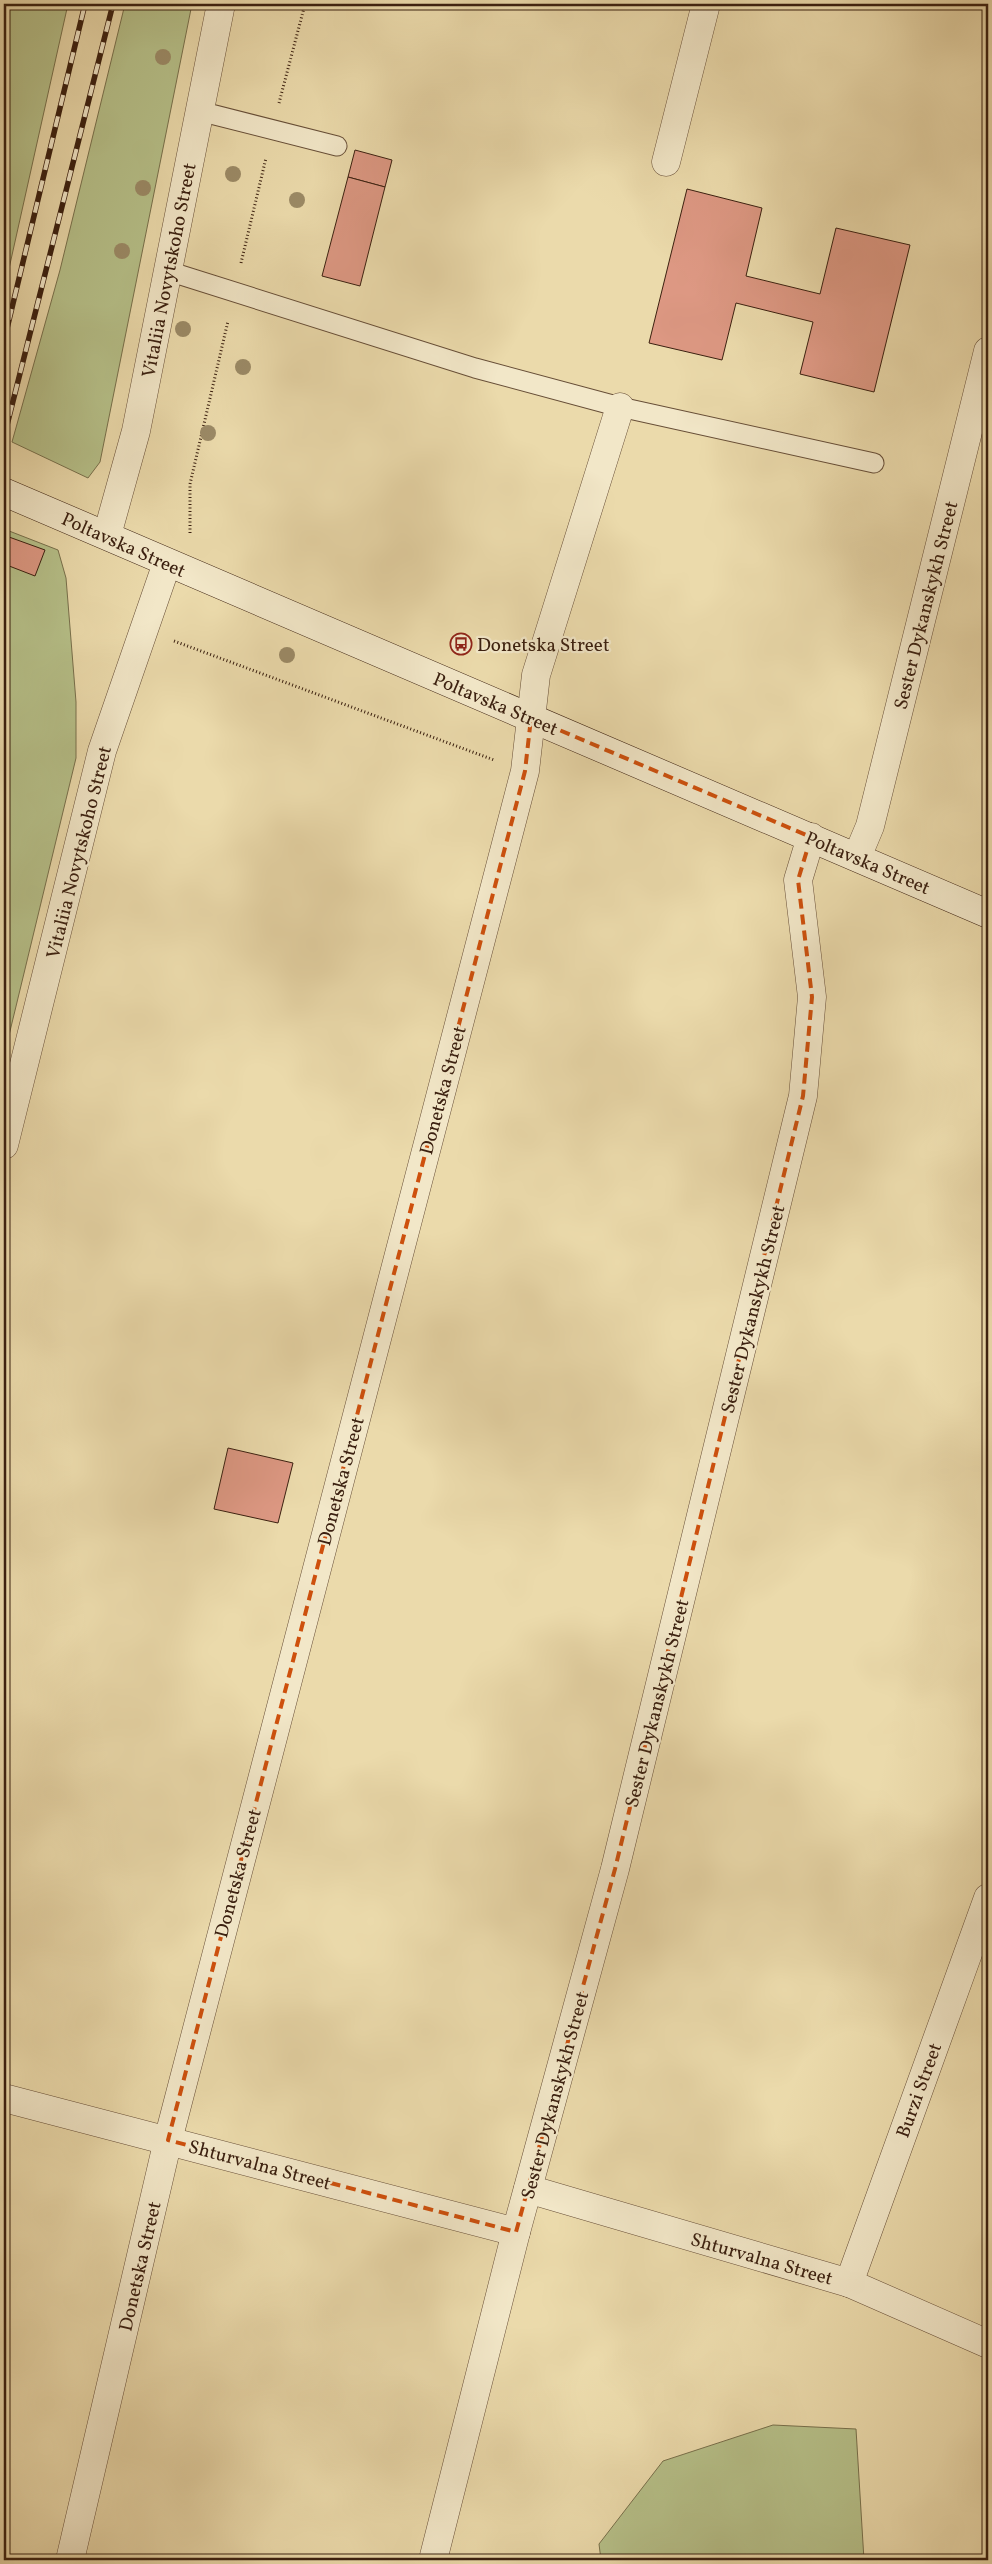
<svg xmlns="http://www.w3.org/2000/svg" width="992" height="2564" viewBox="0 0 992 2564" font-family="Vollkorn,serif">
  <rect width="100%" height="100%" fill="#ebdaab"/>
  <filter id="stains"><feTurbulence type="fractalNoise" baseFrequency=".004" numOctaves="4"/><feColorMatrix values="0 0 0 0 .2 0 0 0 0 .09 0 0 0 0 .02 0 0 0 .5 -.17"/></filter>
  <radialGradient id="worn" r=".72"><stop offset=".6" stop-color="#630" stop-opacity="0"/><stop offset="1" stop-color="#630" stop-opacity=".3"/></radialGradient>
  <g fill="#b6c089" stroke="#78704c">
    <polygon points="4,4 68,4 4,291"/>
    <polygon points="125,4 192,4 100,462 88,478 12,442 60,270"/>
    <polygon points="4,529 58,550 66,578 76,702 76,758 4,1056"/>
    <polygon points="773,2425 856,2429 864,2560 601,2560 599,2544 663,2461"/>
  </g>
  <g fill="#dd9883" stroke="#3b2010">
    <polygon points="355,150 392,160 385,187 348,177"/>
    <polygon points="348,177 385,187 360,286 322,276"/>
    <polygon points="687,189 762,208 746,276 820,294 836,228 910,245 874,392 800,374 813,322 736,303 722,360 649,343"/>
    <polygon points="9,537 45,550 35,576 4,564 4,552"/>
    <polygon points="228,1448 293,1463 278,1523 214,1509"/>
  </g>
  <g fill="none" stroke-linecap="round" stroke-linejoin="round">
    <g stroke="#674e37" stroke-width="21">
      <g id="service">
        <polyline points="199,111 337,146"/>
        <polyline points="168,271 475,368 620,407 874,463"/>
      </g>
    </g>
    <g stroke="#674e37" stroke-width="29">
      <g id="minor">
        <polyline points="666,162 706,4"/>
        <polyline points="107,535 136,431 221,4"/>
        <polyline points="857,857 870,826 988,351"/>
        <polyline points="4,1145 102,751 167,563"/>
        <polyline points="4,2098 516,2232"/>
        <polyline points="528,2189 849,2283 988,2344"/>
        <polyline points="849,2283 988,1898"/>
        <polyline points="70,2560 168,2140 525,771 536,675 620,407"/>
        <polyline points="433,2560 516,2232 615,1869 803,1096 812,997 798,880 811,837"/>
      </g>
    </g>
    <g stroke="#3b2010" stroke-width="29">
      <polyline id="secondary" points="4,492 988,914"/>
    </g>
    <g stroke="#3b2010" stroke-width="3" stroke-dasharray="1 2.5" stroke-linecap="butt">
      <polyline points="279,103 305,4"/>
      <polyline points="241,263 266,158"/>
      <polyline points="190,533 190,484 228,321"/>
      <polyline points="174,641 494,760"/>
    </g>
    <use href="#service" stroke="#f2e7c8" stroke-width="19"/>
    <use href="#minor" stroke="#f2e7c8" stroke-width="28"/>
    <use href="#secondary" stroke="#f2e7c8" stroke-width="28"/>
    <g stroke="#3b2010" stroke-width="5.5">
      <g id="rail">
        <polyline points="4,341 85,4"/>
        <polyline points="4,437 113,4"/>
      </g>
    </g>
    <use href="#rail" stroke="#f2e7c8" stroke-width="4" stroke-dasharray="11" stroke-linecap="butt"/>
  </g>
  <g fill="#9b8a66">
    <circle cx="163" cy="57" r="8"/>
    <circle cx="233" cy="174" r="8"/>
    <circle cx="143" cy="188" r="8"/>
    <circle cx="297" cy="200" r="8"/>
    <circle cx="122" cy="251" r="8"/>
    <circle cx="183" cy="329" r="8"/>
    <circle cx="243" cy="367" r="8"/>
    <circle cx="208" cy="433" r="8"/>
    <circle cx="287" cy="655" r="8"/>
  </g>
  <path fill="none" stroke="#ce500d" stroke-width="4" stroke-dasharray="10 6" stroke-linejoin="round" d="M 531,718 L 811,837 L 798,880 L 812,997 L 803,1096 L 615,1869 L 516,2232 L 168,2140 L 525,771 Z"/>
  <defs>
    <g id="bus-ring" transform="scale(1.125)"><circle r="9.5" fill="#f2e7c8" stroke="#8f2418" stroke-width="1.5"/><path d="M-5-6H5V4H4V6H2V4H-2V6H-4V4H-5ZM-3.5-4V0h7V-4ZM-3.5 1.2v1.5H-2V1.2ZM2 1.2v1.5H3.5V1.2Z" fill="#8f2418"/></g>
  </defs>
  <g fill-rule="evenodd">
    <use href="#bus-ring" x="461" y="644"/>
  </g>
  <g text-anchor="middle" stroke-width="4.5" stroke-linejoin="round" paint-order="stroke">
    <g font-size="19" fill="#3b2010" stroke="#f2e7c8">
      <text transform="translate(168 270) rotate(-79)" y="7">Vitaliia Novytskoho Street</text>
      <text transform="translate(124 544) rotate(24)" y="7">Poltavska Street</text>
      <text transform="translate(925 605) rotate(-76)" y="7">Sester Dykanskykh Street</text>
      <text transform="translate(496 703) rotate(23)" y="7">Poltavska Street</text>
      <text transform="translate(78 852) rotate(-76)" y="7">Vitaliia Novytskoho Street</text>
      <text transform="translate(868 862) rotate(23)" y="7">Poltavska Street</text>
      <text transform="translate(442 1090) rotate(-75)" y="7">Donetska Street</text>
      <text transform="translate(752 1309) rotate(-76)" y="7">Sester Dykanskykh Street</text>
      <text transform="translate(340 1481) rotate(-75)" y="7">Donetska Street</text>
      <text transform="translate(656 1703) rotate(-76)" y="7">Sester Dykanskykh Street</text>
      <text transform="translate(237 1873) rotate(-75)" y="7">Donetska Street</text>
      <text transform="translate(918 2090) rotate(-70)" y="7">Burzi Street</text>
      <text transform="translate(554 2095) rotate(-75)" y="7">Sester Dykanskykh Street</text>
      <text transform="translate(260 2164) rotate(15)" y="7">Shturvalna Street</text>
      <text transform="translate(762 2258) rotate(16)" y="7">Shturvalna Street</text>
      <text transform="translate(139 2266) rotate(-77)" y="7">Donetska Street</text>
    </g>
    <g font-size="19" fill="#3b2010" stroke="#f2e7c8" text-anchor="start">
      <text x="477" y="651">Donetska Street</text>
    </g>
  </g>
  <rect width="992" height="2564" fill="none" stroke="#ebdaab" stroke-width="20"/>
  <rect x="5" y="5" width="982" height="2554" fill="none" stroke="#3b2010" stroke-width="2.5"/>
  <rect x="10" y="10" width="972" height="2544" fill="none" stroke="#3b2010"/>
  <rect width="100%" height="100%" filter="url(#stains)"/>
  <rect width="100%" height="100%" fill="url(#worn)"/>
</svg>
